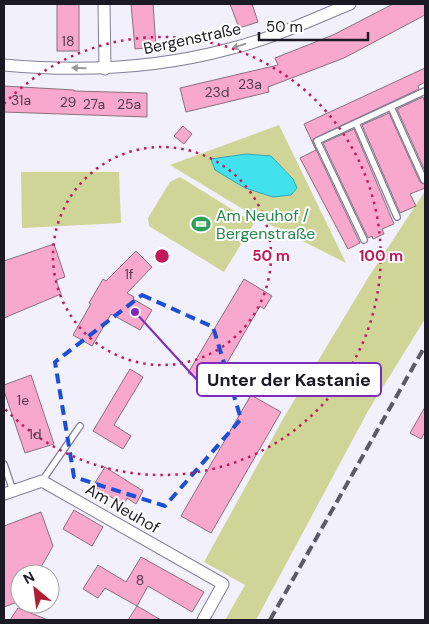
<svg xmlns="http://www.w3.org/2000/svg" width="429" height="624" viewBox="0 0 429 624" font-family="'DM Sans',sans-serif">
  <rect width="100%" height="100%" fill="#f1f0fb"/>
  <g fill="#ced597" fill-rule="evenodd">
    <path d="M 279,125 L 346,263 L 261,220 L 170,165 ZM 247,154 L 271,156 L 293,179 L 211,159 Z"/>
    <polygon points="21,172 119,172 121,223 22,228"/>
    <polygon points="180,177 254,223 224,272 149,226 148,218 170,182"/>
    <polygon points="425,191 425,319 368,411 256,620 225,620 245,585 204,562 283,419 368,278"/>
  </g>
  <polygon fill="#42e1ee" stroke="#36a5b1" points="246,154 271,156 293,179 297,188 291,195 273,197 245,188 215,170 211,159"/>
  <g fill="#f7a8cc" stroke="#8b707b">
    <rect x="57" y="4" width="22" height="47"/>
    <polygon points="131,4 153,4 156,47 135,49"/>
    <polygon points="230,4 252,4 258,22 239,28"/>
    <polygon points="393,4 425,4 425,15 344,58 268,87 269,92 186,112 180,88 278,65 275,58 333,35"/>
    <polygon points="425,68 425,82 418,86 419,89 313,139 313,143 360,243 348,249 300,158 316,150 304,124"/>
    <polygon points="4,86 74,90 74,91 147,93 147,117 4,112"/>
    <polygon points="423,97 425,103 425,171 397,109"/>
    <polygon points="389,113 420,182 425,184 425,188 410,194 416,206 400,213 362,125"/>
    <polygon points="183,126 192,134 184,144 174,136"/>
    <polygon points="354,129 394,224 382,229 384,234 373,239 372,236 368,238 323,143"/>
    <polygon points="54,244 65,277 56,280 61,294 4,318 4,261"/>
    <polygon points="136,251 152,267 127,293 134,297 133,299 152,310 140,330 111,314 92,346 73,335 91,304 89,303 103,279 106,281"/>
    <polygon points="244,279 272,296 264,309 260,306 213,387 188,373"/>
    <polygon points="130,369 143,377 114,425 131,436 123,449 93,431"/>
    <polygon points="31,375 54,444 25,453 4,391 4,385"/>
    <polygon points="251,395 281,412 211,533 181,516"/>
    <polygon points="425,407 425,432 421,439 410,433"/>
    <polygon points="105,467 143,491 136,504 127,498 124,505 93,486"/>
    <polygon points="74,510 103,527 92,546 63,529"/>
    <polygon points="41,512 53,546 37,574 20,574 20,601 4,607 4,526"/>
    <polygon points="141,557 204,592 192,612 148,586 137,606 105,588 98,598 83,589 98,565 126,582"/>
    <polygon points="137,606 161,620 128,620"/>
    <polygon points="18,608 48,620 10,620"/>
  </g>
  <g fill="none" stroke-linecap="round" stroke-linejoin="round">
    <g stroke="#837f98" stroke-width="8">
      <g id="lane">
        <polyline points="391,107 424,180"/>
        <polyline points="356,123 397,217"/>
        <polyline points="364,240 317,141 425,91"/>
        <polyline points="4,464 13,491"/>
        <polyline points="42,481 80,426"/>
      </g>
    </g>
    <g stroke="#837f98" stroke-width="13">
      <g id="street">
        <polyline points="104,4 105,69"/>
        <path d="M 4,65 C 80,72 155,69 229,49 C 271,39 311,20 350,4"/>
        <polyline points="4,494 42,481 223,584 203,620"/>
      </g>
    </g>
    <use href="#lane" stroke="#fff" stroke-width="5.5"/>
    <use href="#street" stroke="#fff" stroke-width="11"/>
    <polyline stroke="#5c5a64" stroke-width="4" stroke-dasharray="10 5" stroke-linecap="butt" points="270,620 425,346"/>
  </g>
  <defs><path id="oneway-solid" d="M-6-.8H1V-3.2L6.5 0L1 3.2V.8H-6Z" transform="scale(1.25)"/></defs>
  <g fill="#98989c">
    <use href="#oneway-solid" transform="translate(239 46) rotate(161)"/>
    <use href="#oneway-solid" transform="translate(79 68) rotate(-178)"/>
  </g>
  <path fill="none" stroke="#1d4ed8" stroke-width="4" stroke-dasharray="10 6" stroke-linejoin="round" d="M 142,295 L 213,327 L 241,419 L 165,506 L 74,477 L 55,362 Z"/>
  <g fill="none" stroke="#c2185b" stroke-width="2.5" stroke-dasharray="2.5 5">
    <circle cx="162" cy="256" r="109"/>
    <path d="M4 104A219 219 0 1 1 4 408"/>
  </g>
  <defs>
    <g id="stadium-bare" transform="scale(1.5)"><path d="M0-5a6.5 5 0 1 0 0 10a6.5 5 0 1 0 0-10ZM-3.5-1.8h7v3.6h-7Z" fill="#2e9e5b" stroke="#fff" stroke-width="2.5" paint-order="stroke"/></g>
  </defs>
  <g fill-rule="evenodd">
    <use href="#stadium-bare" x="201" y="224"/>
  </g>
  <g text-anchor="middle" stroke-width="4" stroke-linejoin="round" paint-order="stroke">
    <g font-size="14" fill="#523d4d">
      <text x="68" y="46">18</text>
      <text x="250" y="89">23a</text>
      <text x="217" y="97">23d</text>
      <text x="21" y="105">31a</text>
      <text x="68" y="107">29</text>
      <text x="94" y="109">27a</text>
      <text x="129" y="109">25a</text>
      <text x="129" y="279">1f</text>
      <text x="23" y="405">1e</text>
      <text x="35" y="439">1d</text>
      <text x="140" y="585">8</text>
    </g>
    <g font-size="16" fill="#1b1923" stroke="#fff">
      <text transform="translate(192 38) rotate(-12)" y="6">Bergenstraße</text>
      <text transform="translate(123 508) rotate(30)" y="6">Am Neuhof</text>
    </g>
    <g font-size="16" fill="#27864d" stroke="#fff" text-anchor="start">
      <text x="216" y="221">Am Neuhof /<tspan x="216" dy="18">Bergenstraße</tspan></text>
    </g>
  </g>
  <circle cx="162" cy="256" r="8" fill="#c2185b" stroke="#fff" stroke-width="2.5"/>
  <g font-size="15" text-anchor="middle" font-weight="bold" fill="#c2185b" stroke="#fff" stroke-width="4" stroke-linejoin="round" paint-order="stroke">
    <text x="271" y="261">50 m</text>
    <text x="381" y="261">100 m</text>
  </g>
  <path fill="none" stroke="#7b2cbf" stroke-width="2" d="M135 312L197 380"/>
  <circle fill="#7b2cbf" stroke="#fff" stroke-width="2" cx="135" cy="312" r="5"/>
  <rect fill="#fff" stroke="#7b2cbf" stroke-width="2" x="197" y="363" width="184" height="33" rx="5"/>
  <g font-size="18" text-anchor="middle" font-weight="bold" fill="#1b1923">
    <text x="289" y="386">Unter der Kastanie</text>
  </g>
  <rect width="429" height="624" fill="none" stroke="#1b1923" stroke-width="10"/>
  <g transform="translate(35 589) rotate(331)"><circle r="24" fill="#ffffff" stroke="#a4a3a7"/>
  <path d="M0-4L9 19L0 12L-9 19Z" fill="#b11e32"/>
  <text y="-8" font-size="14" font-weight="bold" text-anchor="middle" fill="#1b1923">N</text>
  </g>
  <path d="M259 32v8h109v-8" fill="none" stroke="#1b1923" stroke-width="2.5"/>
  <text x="266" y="32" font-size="15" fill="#1b1923" stroke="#ffffff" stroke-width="4" paint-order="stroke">50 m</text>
</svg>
